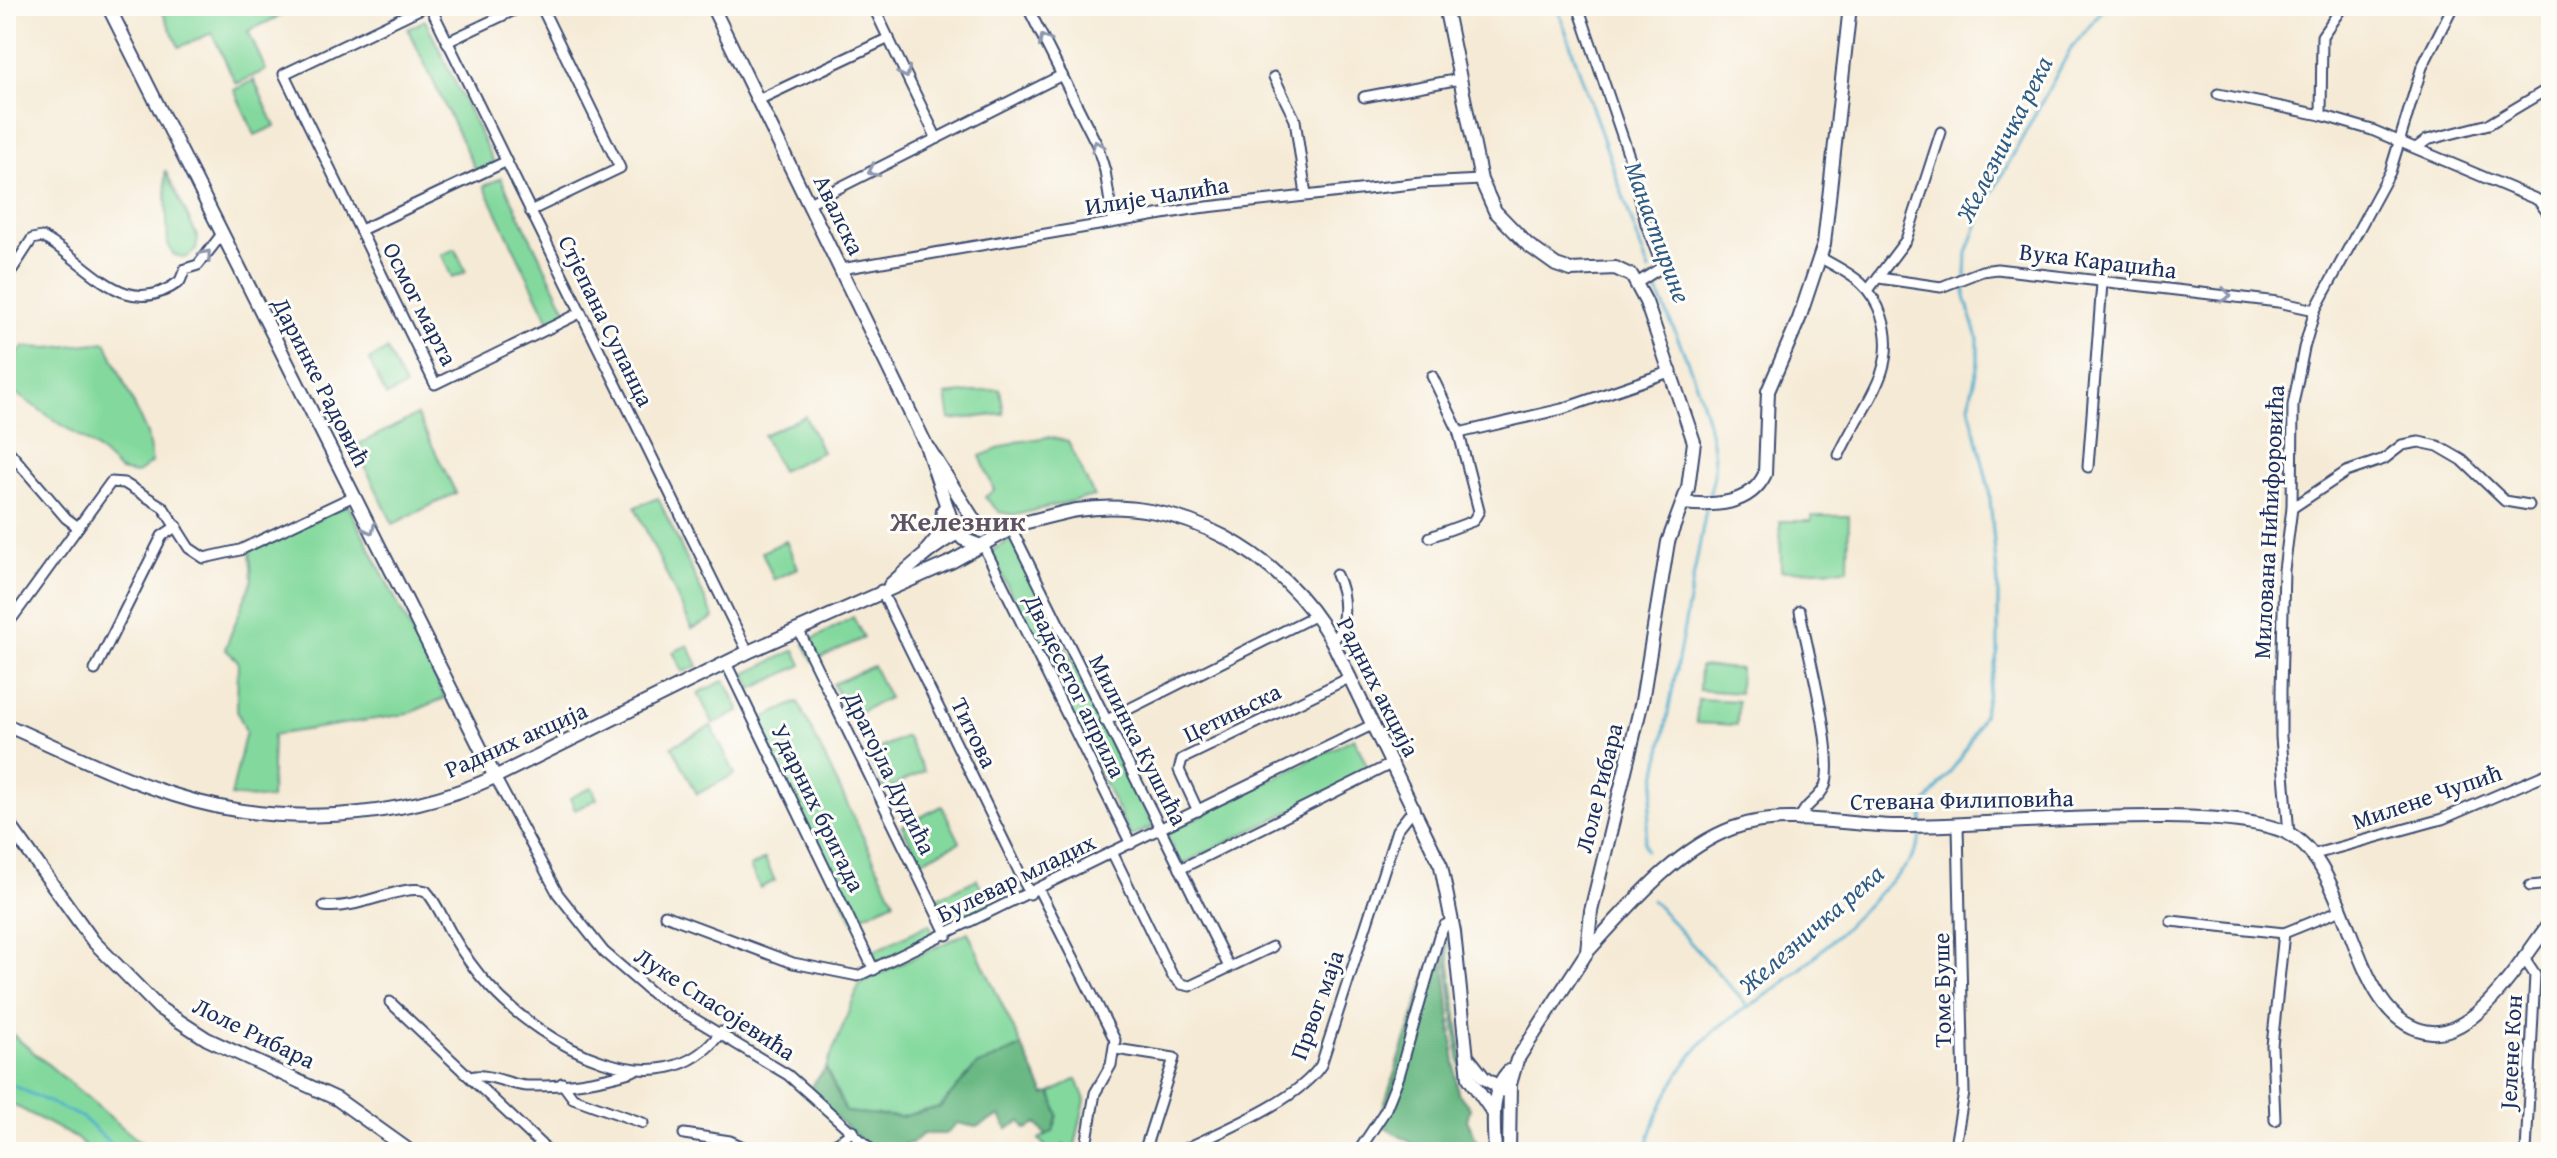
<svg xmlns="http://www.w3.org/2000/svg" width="2557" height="1158" viewBox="0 0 2557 1158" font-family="'Gentium Book Plus',serif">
  <rect width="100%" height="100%" fill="#fdfcf7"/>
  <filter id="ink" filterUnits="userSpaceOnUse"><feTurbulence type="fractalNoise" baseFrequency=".0125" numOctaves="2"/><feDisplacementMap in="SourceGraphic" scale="16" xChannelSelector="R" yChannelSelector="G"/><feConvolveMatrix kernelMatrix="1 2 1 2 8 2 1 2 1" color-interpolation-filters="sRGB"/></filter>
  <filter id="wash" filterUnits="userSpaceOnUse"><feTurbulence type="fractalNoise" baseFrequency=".006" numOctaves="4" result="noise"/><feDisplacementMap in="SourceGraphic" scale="32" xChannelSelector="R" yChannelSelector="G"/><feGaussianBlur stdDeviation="1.8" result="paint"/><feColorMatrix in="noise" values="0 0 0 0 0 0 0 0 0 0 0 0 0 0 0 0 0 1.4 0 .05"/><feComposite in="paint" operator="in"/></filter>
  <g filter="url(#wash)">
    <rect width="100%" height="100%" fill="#f5ead5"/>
    <g fill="#83d99d" stroke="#4f847e" stroke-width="2">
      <polygon points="178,6 301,6 248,31 266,70 236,84 212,33 179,47 163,13"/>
      <polygon points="425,20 494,163 476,171 408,29"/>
      <polygon points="254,80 275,126 255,135 234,90"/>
      <polygon points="165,170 198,238 196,250 186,258 174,255 168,244"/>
      <polygon points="501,178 568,314 550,323 484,186"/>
      <polygon points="455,249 466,272 452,278 442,255"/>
      <polygon points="106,342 147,434 152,462 136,474 120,471 96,448 6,387 6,368 23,347 49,348"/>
      <polygon points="387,350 405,387 386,396 369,360"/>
      <polygon points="1000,389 1004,414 950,420 946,395"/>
      <polygon points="417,415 456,493 393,524 355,446"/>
      <polygon points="805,416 822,452 781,471 763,435"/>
      <polygon points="1048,437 1068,441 1094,496 1015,515 999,512 985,497 994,490 980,456 1016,442"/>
      <polygon points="658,498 714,618 692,629 635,507"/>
      <polygon points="348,505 445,698 407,714 273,735 271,799 231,796 246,731 237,711 238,661 225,649 252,580 250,550"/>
      <polygon points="1811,516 1849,516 1848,569 1781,571 1780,521 1811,521"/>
      <polygon points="1013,539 1154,826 1131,837 990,551"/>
      <polygon points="786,541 798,568 774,580 762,552"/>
      <polygon points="853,617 864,638 813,661 804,644"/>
      <polygon points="688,645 698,666 683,672 673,652"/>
      <polygon points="795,650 802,665 752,689 745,674"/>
      <polygon points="873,666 889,698 849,717 833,684"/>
      <polygon points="1700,666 1740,669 1739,693 1699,690"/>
      <polygon points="725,680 740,711 713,724 698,693"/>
      <polygon points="1698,699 1738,701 1737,725 1696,723"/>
      <polygon points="798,702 894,901 853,921 757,721"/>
      <polygon points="711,726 735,774 697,794 672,746"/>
      <polygon points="906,736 924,771 885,790 867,754"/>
      <polygon points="1354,738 1370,772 1181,865 1165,834"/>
      <polygon points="592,787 597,799 575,810 570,798"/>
      <polygon points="942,806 960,842 920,862 902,826"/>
      <polygon points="765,859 775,881 760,888 750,867"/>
      <polygon points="977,879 992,909 953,928 938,898"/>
      <polygon points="929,924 935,937 876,966 870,953"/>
      <polygon points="1443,930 1446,933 1465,1080 1462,1081"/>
      <polygon points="968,932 1022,1047 976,1066 940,1107 901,1117 845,1112 826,1068 860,983"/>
      <polygon points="6,1029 134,1137 155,1152 91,1152 76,1138 6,1101"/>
      <polygon points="1077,1079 1085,1100 1074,1150 1063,1145 1061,1152 1050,1152 1039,1139 1053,1131 1058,1115 1051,1093"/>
    </g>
    <g fill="#6ab984" stroke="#427471" stroke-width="2">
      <polygon points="1441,932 1458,1093 1470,1108 1467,1120 1482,1152 1428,1152 1378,1124"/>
      <polygon points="1022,1047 1045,1095 1051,1093 1058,1115 1053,1131 1046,1135 1037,1124 1026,1129 1021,1121 1007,1129 1000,1116 976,1127 957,1123 946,1134 923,1134 912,1143 904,1144 902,1152 891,1149 874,1152 807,1091 826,1068 846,1112 901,1117 940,1107 976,1066"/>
    </g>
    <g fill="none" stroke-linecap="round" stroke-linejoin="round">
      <g stroke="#50adce" stroke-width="3">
        <polyline points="1557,6 1649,271"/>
        <path d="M 1651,278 C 1674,329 1717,417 1714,472 C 1714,481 1709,492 1708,502"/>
        <polyline points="1922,823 1923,807 1960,759 1983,715 1998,651 1998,585 1989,489 1969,405 1978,363 1978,338 1965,297 1967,253 1982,212 2070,50 2106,6"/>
        <polyline points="1646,850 1644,842 1706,510"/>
        <polyline points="1652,900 1746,1004"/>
        <polyline points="6,1082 83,1118 120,1152"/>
        <path d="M 1646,1152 C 1654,1110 1683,1059 1714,1031 C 1733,1014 1755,1004 1775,989 C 1813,961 1846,927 1878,894 C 1899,872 1918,862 1921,830"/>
      </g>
    </g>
  </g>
  <g filter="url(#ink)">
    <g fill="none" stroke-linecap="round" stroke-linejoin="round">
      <g stroke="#3c4b70" stroke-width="13">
        <g id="street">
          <polyline points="426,6 284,74 435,384 580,313"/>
          <polyline points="430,6 748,652"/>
          <polyline points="873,6 937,139"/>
          <polyline points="1027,6 1097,145 1105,171 1113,222"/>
          <polyline points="1578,6 1630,159 1646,224 1662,267 1637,283"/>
          <polyline points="447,42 523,6"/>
          <polyline points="1274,77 1295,120 1306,195"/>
          <polyline points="2218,94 2321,115 2372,130 2538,200 2551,217"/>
          <polyline points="1364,97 1460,79"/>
          <polyline points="758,100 889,38"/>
          <polyline points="2321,115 2322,36 2343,6"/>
          <polyline points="2416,148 2427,140 2489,124 2551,87"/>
          <polyline points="809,203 1062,75"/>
          <polyline points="530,211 620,168 541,6"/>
          <polyline points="361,230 505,162"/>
          <path d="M 1821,258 C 1850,274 1871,283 1882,317 C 1900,372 1860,407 1839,455"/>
          <polyline points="841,269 1198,208 1421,183 1481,180"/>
          <polyline points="1879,278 1941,287 1982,271 1997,269 2278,302 2315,310"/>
          <path d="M 6,279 L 32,239 L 42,237 C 89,261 124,324 180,281 L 185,269 L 198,265 L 222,234"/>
          <polyline points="1869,289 1906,240 1941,132"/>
          <polyline points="1459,433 1562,409 1672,371"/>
          <polyline points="6,448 66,518 78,527"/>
          <polyline points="2088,467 2102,283"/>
          <polyline points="2292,508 2346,472 2384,459 2402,445 2419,442 2438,446 2462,460 2505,501 2529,505"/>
          <polyline points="1012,530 1229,967"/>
          <polyline points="1430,537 1473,521 1479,511 1458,430 1432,376"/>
          <polyline points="983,545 1131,844"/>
          <polyline points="881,590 1030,894"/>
          <polyline points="13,617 111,482 124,483 163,507 189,548 204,558 240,550 354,496"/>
          <polyline points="798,629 947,935"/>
          <path d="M 1332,641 C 1349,626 1345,593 1336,575"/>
          <polyline points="726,663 874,970"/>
          <polyline points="95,670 162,536 177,526"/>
          <polyline points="1105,721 1316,615"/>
          <polyline points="495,777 558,894 604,952 653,994 788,1075 874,1152"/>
          <polyline points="1198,811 1179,770 1182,759 1351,677"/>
          <path d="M 1799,821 C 1803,805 1819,800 1825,786 C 1836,755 1807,649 1800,611"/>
          <polyline points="2289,834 2281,737 2281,691 2284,570 2292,508 2293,405 2304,348 2315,310 2390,172 2422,67 2453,6"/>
          <polyline points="1112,852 1172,975 1181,984 1190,986 1272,947"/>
          <polyline points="2315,854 2442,819 2551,772"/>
          <polyline points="1180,869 1393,763"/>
          <polyline points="2530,886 2551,884"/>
          <polyline points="1039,890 1115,1040 1111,1065 1095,1093 1085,1152"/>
          <path d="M 324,906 C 357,911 402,883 426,891 C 437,903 443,919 451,933 C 462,952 475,971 490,987 C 542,1044 662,1114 721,1032"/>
          <polyline points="665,915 793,963 858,976 1374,724"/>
          <polyline points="2171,921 2284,933 2341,910"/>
          <polyline points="2523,957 2535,975 2526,1152"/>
          <polyline points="390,1002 549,1152"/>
          <polyline points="1116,1049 1174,1058 1144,1152"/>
          <path d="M 471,1077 C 488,1072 509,1085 527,1086 C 561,1087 601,1081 633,1071"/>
          <polyline points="562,1083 573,1098 643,1123"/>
          <polyline points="2275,1120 2272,1046 2284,933"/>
          <polyline points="684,1134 730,1141 750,1150 777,1152"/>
          <path d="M 788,1152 C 814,1151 834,1150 853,1130"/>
          <path d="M 1179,1152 C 1219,1132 1297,1102 1321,1065 L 1397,830 L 1415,807"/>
          <polyline points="1358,1152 1385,1111 1399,1076 1439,936 1445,925 1453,922"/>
          <polyline points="1954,1152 1964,1093 1958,826"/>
        </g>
      </g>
      <g stroke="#3c4b70" stroke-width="16">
        <g id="secondary">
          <polyline points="108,6 495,777"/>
          <polyline points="712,6 926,445 954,528 963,539 981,546"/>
          <polyline points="1445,6 1481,180 1495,211 1528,245 1556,265 1571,270 1615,268 1632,276 1646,302 1694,442 1688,488 1668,542 1642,701 1591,911 1587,952 1517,1060 1510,1084 1509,1152"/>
          <polyline points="929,449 981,531"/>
          <path d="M 1683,503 C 1713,506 1750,506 1765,474 L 1768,391 L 1799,319 L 1824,244 L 1850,6"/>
          <polyline points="927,550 941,533 943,510"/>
          <path d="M 890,585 C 912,566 940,538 969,529 C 987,524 1006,528 1023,523 C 1041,519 1059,513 1077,510 C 1179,494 1283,554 1332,641 L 1441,866 L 1454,932 L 1469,1078 L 1494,1114"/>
          <path d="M 6,725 C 61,749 117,777 174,795 C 275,828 398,821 495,777 L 748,652 L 951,562 L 1018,525"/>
          <polyline points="6,820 93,941 159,1008 207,1039 337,1099 411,1152"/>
          <path d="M 1587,952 C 1628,908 1674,850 1733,828 C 1784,809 1848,826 1901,826 C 1982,827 2232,800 2291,835 C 2355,873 2351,1026 2432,1032 C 2478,1036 2526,954 2551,921"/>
          <polyline points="1469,1059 1484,1078 1505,1091"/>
          <path d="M 1495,1152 C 1494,1127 1489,1090 1509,1071"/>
        </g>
      </g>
      <use href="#street" stroke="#fff" stroke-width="9"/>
      <use href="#secondary" stroke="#fff" stroke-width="12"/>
    </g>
    <defs><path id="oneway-chevron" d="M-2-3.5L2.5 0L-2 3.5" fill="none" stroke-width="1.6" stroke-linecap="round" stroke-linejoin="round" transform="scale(2)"/></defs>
    <g stroke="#8d97ae">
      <use href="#oneway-chevron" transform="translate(1044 40) rotate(-116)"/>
      <use href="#oneway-chevron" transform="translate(905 73) rotate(64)"/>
      <use href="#oneway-chevron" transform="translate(1097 146) rotate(-113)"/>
      <use href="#oneway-chevron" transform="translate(873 171) rotate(154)"/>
      <use href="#oneway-chevron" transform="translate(206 255) rotate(-51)"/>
      <use href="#oneway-chevron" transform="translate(2226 295) rotate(7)"/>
      <use href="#oneway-chevron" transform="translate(370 529) rotate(64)"/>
    </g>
  </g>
  <g text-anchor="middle" stroke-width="6" stroke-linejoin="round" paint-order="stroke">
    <g font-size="24" fill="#1b2f5e" stroke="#fdfcf7">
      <text transform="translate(1157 196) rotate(-9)" y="8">Илије Чалића</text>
      <text transform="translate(839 215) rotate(64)" y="8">Авалска</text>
      <text transform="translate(2098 261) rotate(7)" y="8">Вука Караџића</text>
      <text transform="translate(420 304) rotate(63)" y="8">Осмог марта</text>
      <text transform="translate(606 321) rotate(64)" y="8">Стјепана Супанца</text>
      <text transform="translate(321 382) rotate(63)" y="8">Даринке Радовић</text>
      <text transform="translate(2269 522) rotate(-87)" y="8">Милована Нићифоровића</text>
      <text transform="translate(1075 686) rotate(64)" y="8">Двадесетог априла</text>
      <text transform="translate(1378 687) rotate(63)" y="8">Радних акција</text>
      <text transform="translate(1232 713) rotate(-26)" y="8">Цетињска</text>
      <text transform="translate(974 733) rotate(64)" y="8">Титова</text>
      <text transform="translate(516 740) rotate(-24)" y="8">Радних акција</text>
      <text transform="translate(1138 740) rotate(63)" y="8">Милинка Кушића</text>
      <text transform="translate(890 773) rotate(64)" y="8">Драгојла Дудића</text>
      <text transform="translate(1599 788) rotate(-76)" y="8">Лоле Рибара</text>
      <text transform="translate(2427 797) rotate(-19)" y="8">Милене Чупић</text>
      <text transform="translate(1962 800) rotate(-1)" y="8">Стевана Филиповића</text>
      <text transform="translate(818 808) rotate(64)" y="8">Ударних бригада</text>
      <text transform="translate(1016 878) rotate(-26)" y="8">Булевар младих</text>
      <text transform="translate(1942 990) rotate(-91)" y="8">Томе Буше</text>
      <text transform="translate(715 1004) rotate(33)" y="8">Луке Спасојевића</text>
      <text transform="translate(1317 1005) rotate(-70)" y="8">Првог маја</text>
      <text transform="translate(254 1033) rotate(26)" y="8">Лоле Рибара</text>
      <text transform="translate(2511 1052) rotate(-87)" y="8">Јелене Кон</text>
    </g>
    <g font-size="26" font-style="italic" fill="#2e5b85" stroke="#fdfcf7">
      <text transform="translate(2004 139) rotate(-63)" y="9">Железничка река</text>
      <text transform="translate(1658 232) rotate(70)" y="9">Манастирине</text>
      <text transform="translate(1811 929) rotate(-41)" y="9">Железничка река</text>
    </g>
    <g font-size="28" font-weight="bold" fill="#5e5365" stroke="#fdfcf7">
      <text x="958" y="531">Железник</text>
    </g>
  </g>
  <rect width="2557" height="1158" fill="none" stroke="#fdfcf7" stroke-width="32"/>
</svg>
